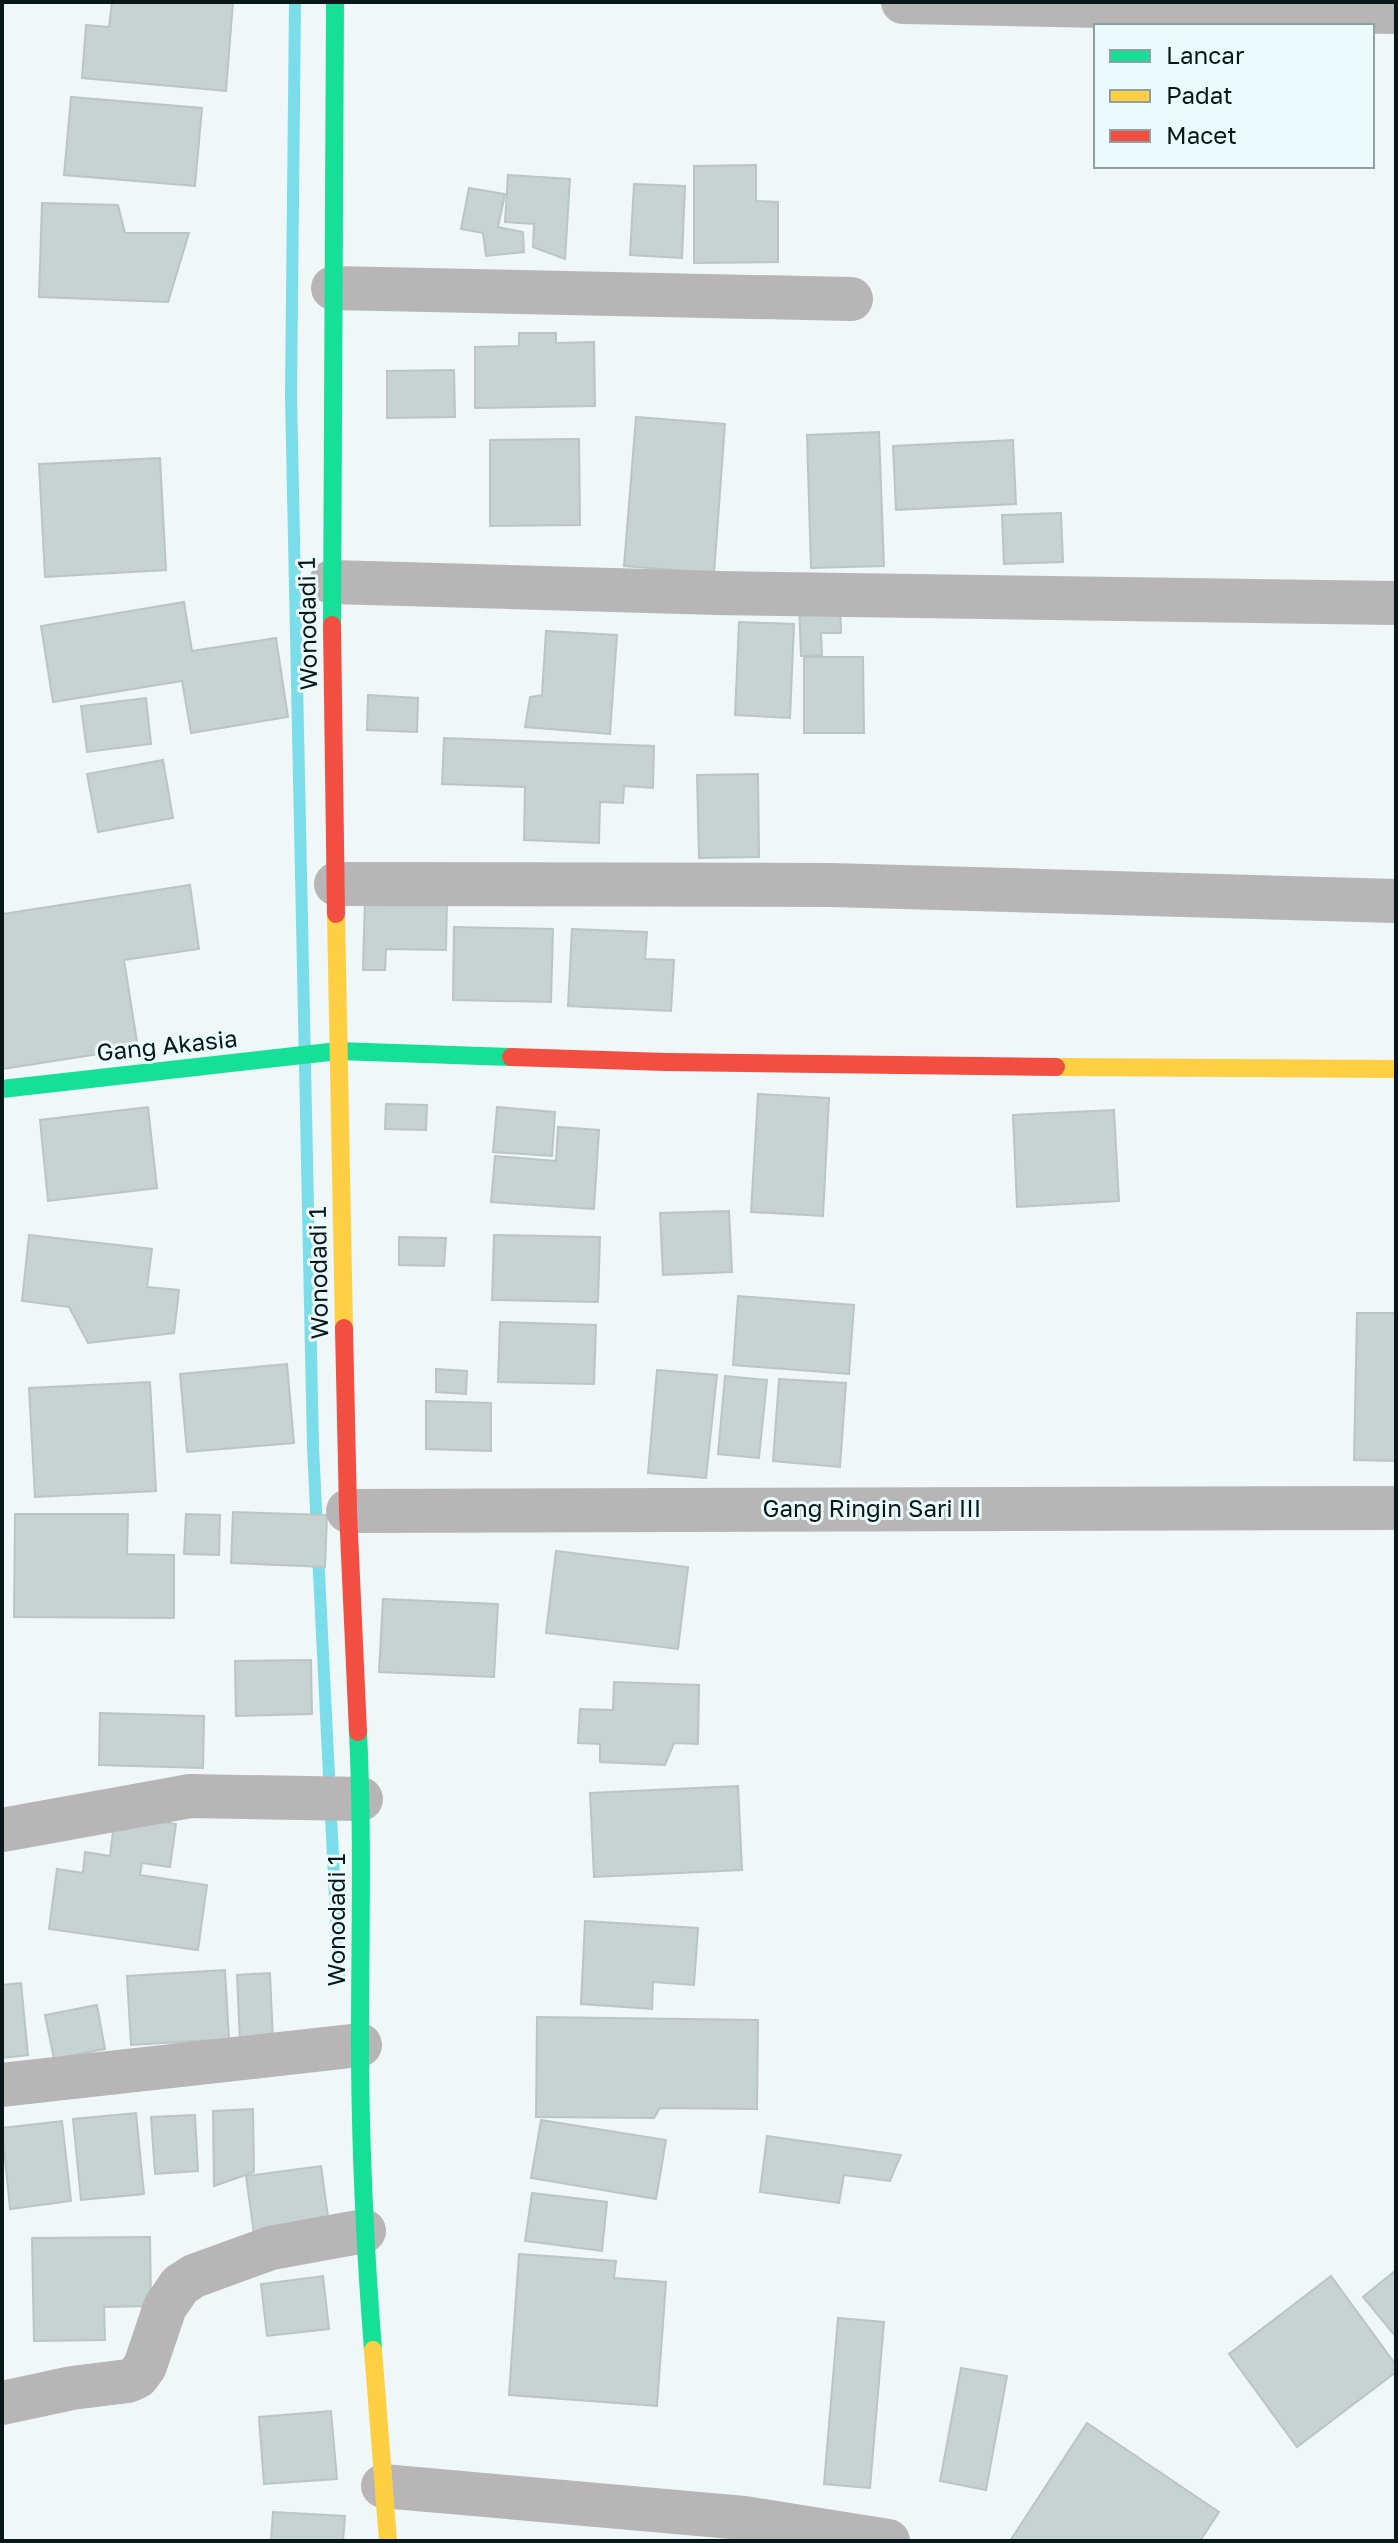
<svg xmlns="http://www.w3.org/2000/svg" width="1398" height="2543" viewBox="0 0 1398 2543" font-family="'Golos Text',sans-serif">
  <rect width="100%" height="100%" fill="#eff7f8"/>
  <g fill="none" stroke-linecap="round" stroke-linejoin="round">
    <g stroke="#7adde9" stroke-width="12">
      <polyline points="295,2 291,396 313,1447 317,1530"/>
      <polyline points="318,1553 339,1978"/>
    </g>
  </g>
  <g fill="#c7d2d3" stroke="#bac5c6" stroke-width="2">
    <polygon points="112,2 233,2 226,91 82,78 86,25 109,27"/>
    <polygon points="71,97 202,108 195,186 64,175"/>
    <polygon points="756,165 756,201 778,202 778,262 694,263 694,166"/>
    <polygon points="508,175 570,179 565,259 533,247 534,224 505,222"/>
    <polygon points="634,184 685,186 682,258 630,255"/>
    <polygon points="469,188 505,194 498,227 523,232 524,252 486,256 483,233 461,229"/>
    <polygon points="42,203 118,205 125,233 189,233 168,302 39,297"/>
    <polygon points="519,333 556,333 556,343 594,342 595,406 475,408 475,347 519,346"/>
    <polygon points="454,370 455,417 387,418 387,371"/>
    <polygon points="636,417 725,424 714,573 624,566"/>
    <polygon points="879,432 884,566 811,568 807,435"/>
    <polygon points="579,439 580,525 490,526 490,440"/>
    <polygon points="1013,440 1016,504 896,510 893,446"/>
    <polygon points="160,458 166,570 45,577 39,464"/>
    <polygon points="1061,513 1063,562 1004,564 1002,515"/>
    <polygon points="840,601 841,633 821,633 822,655 801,656 799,602"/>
    <polygon points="184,602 192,651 276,638 288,717 191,733 182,681 53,702 41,626"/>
    <polygon points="739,622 794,624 790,718 735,715"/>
    <polygon points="546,631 617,635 610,734 525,727 530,697 542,695"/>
    <polygon points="804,657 863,657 864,733 804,733"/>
    <polygon points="368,695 418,698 417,732 367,730"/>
    <polygon points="146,698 151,744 87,752 81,706"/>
    <polygon points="444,738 654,746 653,788 624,786 623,803 600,802 599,843 524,840 525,787 442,784"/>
    <polygon points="163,760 173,818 98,832 87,774"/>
    <polygon points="758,774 759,857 699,858 697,775"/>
    <polygon points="190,885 199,949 124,960 138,1048 2,1069 2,914"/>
    <polygon points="365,897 447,898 446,950 386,949 385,970 363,970"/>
    <polygon points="454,927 553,929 551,1002 453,1000"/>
    <polygon points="572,929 647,932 645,959 674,960 671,1011 568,1006"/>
    <polygon points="758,1094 829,1098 823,1216 751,1212"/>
    <polygon points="386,1104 427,1105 426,1130 385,1129"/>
    <polygon points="148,1107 157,1188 48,1201 40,1120"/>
    <polygon points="497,1107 555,1112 552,1156 493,1152"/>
    <polygon points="1114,1110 1119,1201 1017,1207 1013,1115"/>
    <polygon points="558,1127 599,1130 594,1209 491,1202 495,1156 556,1161"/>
    <polygon points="729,1211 732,1272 663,1275 660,1213"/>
    <polygon points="29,1235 152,1249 147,1287 179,1290 174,1333 88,1343 69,1307 22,1301"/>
    <polygon points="494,1235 600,1237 598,1302 492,1300"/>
    <polygon points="399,1237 446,1238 444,1266 399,1265"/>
    <polygon points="738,1296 854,1305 849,1374 733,1365"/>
    <polygon points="1357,1313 1396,1313 1396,1461 1354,1460"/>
    <polygon points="500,1322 596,1325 594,1384 498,1382"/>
    <polygon points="287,1364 294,1443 187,1452 180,1374"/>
    <polygon points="436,1369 467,1371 466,1394 436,1392"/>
    <polygon points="657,1370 717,1375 706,1478 648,1473"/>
    <polygon points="725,1376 767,1380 759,1458 718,1454"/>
    <polygon points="779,1379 846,1383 840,1467 773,1461"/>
    <polygon points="150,1382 156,1491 35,1497 29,1388"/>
    <polygon points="426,1401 491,1403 491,1451 426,1449"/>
    <polygon points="233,1512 327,1515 325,1567 231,1563"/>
    <polygon points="15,1514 128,1514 127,1554 174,1555 174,1618 14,1617"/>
    <polygon points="186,1514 220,1515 219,1555 184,1554"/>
    <polygon points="556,1551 688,1567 678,1649 546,1633"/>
    <polygon points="383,1599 498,1604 494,1677 379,1672"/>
    <polygon points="311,1660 312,1714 236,1716 235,1661"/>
    <polygon points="614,1682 699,1685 698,1744 674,1743 665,1765 600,1762 600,1744 578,1743 580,1709 613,1710"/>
    <polygon points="100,1713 204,1716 203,1768 99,1765"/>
    <polygon points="738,1786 742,1870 594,1877 590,1793"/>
    <polygon points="115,1815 176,1824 170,1867 142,1863 140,1875 207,1885 198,1950 49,1929 57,1869 83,1873 85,1852 110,1856"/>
    <polygon points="585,1921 698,1928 694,1985 653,1982 652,2009 581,2004"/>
    <polygon points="225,1970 229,2039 131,2045 127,1976"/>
    <polygon points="270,1973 273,2041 240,2042 237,1975"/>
    <polygon points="21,1983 28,2055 2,2058 2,1985"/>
    <polygon points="97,2005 105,2049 54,2059 45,2015"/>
    <polygon points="537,2017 758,2020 757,2109 660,2108 654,2118 536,2117"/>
    <polygon points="253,2109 254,2172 214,2186 213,2111"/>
    <polygon points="136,2113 144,2194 81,2200 73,2119"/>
    <polygon points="195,2115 198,2171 155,2174 151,2117"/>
    <polygon points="541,2120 666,2140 656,2199 531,2178"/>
    <polygon points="62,2121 71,2201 10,2209 2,2128"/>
    <polygon points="767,2136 901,2155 890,2181 844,2175 839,2203 760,2192"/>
    <polygon points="321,2166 329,2224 254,2234 246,2176"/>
    <polygon points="532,2193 607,2202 602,2251 525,2241"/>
    <polygon points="150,2237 151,2306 104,2307 105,2340 34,2341 32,2238"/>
    <polygon points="519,2254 616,2261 614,2278 666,2282 657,2406 509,2395"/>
    <polygon points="1396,2270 1396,2337 1363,2297"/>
    <polygon points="323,2276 329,2329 267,2336 261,2284"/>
    <polygon points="1331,2276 1396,2365 1396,2372 1297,2447 1229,2354"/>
    <polygon points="838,2318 884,2322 870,2488 824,2484"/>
    <polygon points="961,2368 1007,2376 986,2490 940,2481"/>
    <polygon points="331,2411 337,2479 264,2484 259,2417"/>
    <polygon points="1087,2423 1219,2512 1200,2541 1010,2541"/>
    <polygon points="273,2512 345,2516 343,2541 271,2541"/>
  </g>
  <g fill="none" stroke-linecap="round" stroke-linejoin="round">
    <g stroke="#b7b5b6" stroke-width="44">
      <polyline points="903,2 1396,12"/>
      <polyline points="333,288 851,299"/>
      <polyline points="331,582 717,593 1396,603"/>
      <polyline points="336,884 831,885 1396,901"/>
      <polyline points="348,1511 1396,1508"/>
      <polyline points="2,1830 190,1796 361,1799"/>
      <polyline points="2,2085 360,2045"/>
      <polyline points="2,2403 72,2388 128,2381 137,2377 145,2366 165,2307 180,2285 194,2276 271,2248 364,2231"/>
      <polyline points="383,2486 744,2518 888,2541"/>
    </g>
    <g stroke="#16e098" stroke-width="18">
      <polyline points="332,625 335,2"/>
      <polyline points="2,1089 338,1051 511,1057"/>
      <path d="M 358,1732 C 363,1835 360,1938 360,2041 C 360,2145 365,2247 373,2350"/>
    </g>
    <g stroke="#ffcf43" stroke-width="18">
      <polyline points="336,914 344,1328"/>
      <polyline points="1056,1067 1396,1069"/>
      <polyline points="373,2350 388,2541"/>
    </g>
    <g stroke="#f24e42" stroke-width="18">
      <polyline points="332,625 336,914"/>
      <polyline points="511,1057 666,1062 1056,1067"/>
      <polyline points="344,1328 348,1511 358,1732"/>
    </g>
  </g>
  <g text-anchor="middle" stroke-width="6" stroke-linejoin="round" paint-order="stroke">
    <g font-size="24" fill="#081719" stroke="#ebfafc">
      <text transform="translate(308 624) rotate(-91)" y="8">Wonodadi 1</text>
      <text transform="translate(167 1046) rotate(-6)" y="8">Gang Akasia</text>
      <text transform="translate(319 1273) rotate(-91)" y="8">Wonodadi 1</text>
      <text x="872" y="1517">Gang Ringin Sari III</text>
      <text transform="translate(337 1920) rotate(-90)" y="8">Wonodadi 1</text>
    </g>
  </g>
  <rect width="1398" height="2543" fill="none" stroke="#081719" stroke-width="8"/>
  <rect x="1094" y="24" width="280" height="144" fill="#ebfafc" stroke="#909fa1" stroke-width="2"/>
  <rect x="1110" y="50" width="40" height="12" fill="#16e098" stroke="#909fa1" stroke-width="2"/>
  <text x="1166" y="64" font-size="24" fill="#081719">Lancar</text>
  <rect x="1110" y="90" width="40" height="12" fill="#ffcf43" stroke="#909fa1" stroke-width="2"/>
  <text x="1166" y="104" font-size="24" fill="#081719">Padat</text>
  <rect x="1110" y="130" width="40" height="12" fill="#f24e42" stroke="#909fa1" stroke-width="2"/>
  <text x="1166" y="144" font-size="24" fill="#081719">Macet</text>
</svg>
